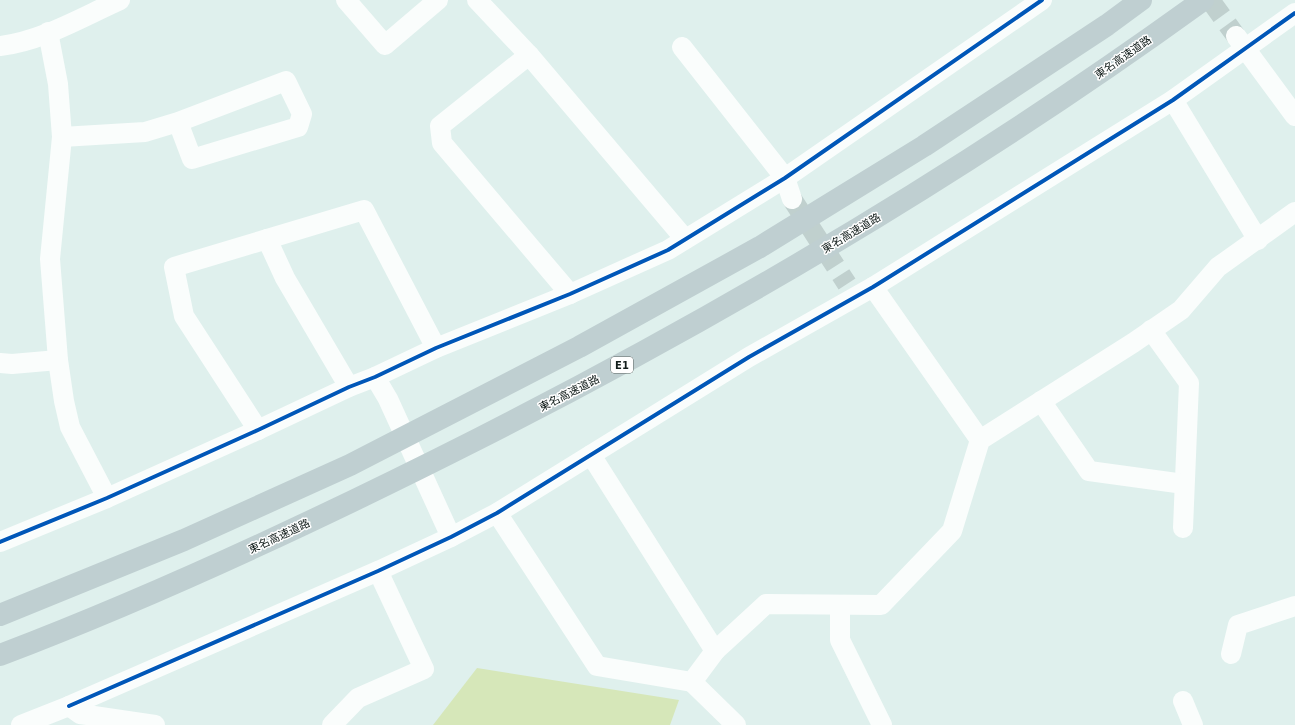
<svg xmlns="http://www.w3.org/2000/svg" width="1295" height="725" viewBox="0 0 1295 725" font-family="'DejaVu Sans','Noto Sans JP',sans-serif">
  <rect width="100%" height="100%" fill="#dff0ed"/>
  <polygon fill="#d6e7b9" points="477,668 679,700 670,725 433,725"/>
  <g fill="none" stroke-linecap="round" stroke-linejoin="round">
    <g stroke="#c0d0ce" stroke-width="20" stroke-dasharray="20 10" stroke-linecap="butt">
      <polyline points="1210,0 1236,36"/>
      <polyline points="792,199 847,284"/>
    </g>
    <g stroke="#fafdfc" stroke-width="20">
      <polyline points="346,0 385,45 438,0"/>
      <polyline points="477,0 529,55 685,239"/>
      <polyline points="48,32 58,84 62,137 50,259 58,360 64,401 70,427 107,498"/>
      <polyline points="1236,36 1295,116"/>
      <path d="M 0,46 C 42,41 82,17 120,0"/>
      <polyline points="682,47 785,178 792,199"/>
      <polyline points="529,55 440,126 442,143 570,294"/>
      <polyline points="1173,100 1258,240"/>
      <polyline points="62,137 145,132 178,122 286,81 302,114 298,127 192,159 178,122"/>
      <polyline points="267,239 285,278 349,387"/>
      <polyline points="873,287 980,440"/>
      <polyline points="1151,330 1189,383 1183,528"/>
      <polyline points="0,363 12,364 58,360"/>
      <polyline points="375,377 388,399 451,537"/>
      <polyline points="1041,401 1089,471 1184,484"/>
      <polyline points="258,430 184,316 174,267 364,210 436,348"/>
      <polyline points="591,455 715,651"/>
      <polyline points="497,513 597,666 692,682 715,651 766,604 881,605 952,531 980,440 1133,343 1181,310 1218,267 1295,212"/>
      <polyline points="0,542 107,498 258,430 349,387 375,377 436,348 570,294 668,250 785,178 1042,0"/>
      <polyline points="840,605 840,640 882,725"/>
      <polyline points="1231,654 1238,625 1295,606"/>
      <polyline points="692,682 736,725"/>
      <polyline points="1183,701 1193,725"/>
      <polyline points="69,706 378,571 451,537 497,513 749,357 873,287 1173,100 1295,13"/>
      <polyline points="21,725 69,706 80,714 155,725"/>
      <polyline points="332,725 358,698 424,669 378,571"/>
    </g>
    <g stroke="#bfcfd1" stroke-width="22">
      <polyline points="0,615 184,540 350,465 579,347 760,247 924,146 1107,25 1141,0"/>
      <path d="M 0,655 C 163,593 322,518 478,439 C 730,311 974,166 1203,0"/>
    </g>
    <g stroke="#fff" stroke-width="6">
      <g id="cycleway">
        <polyline points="0,542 107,498 258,430 349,387 375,377 436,348 570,294 668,250 785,178 1042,0"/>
        <polyline points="69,706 378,571 451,537 497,513 749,357 873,287 1173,100 1295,13"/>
      </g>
    </g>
    <use href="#cycleway" stroke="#0057b8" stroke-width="4"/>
  </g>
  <g text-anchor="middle" stroke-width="3" stroke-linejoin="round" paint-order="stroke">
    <rect fill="#fff" stroke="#5a6260" stroke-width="1" x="611" y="357" width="22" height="16" rx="3"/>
    <g font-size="10" font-weight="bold" fill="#131e1c">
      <text x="622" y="369">E1</text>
    </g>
    <g font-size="11" fill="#131e1c" stroke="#fff">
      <text transform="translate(1123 57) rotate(-35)" y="4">東名高速道路</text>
      <text transform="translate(851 233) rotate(-31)" y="4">東名高速道路</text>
      <text transform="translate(569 393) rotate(-27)" y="4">東名高速道路</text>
      <text transform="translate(279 536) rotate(-25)" y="4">東名高速道路</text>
    </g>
  </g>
</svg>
